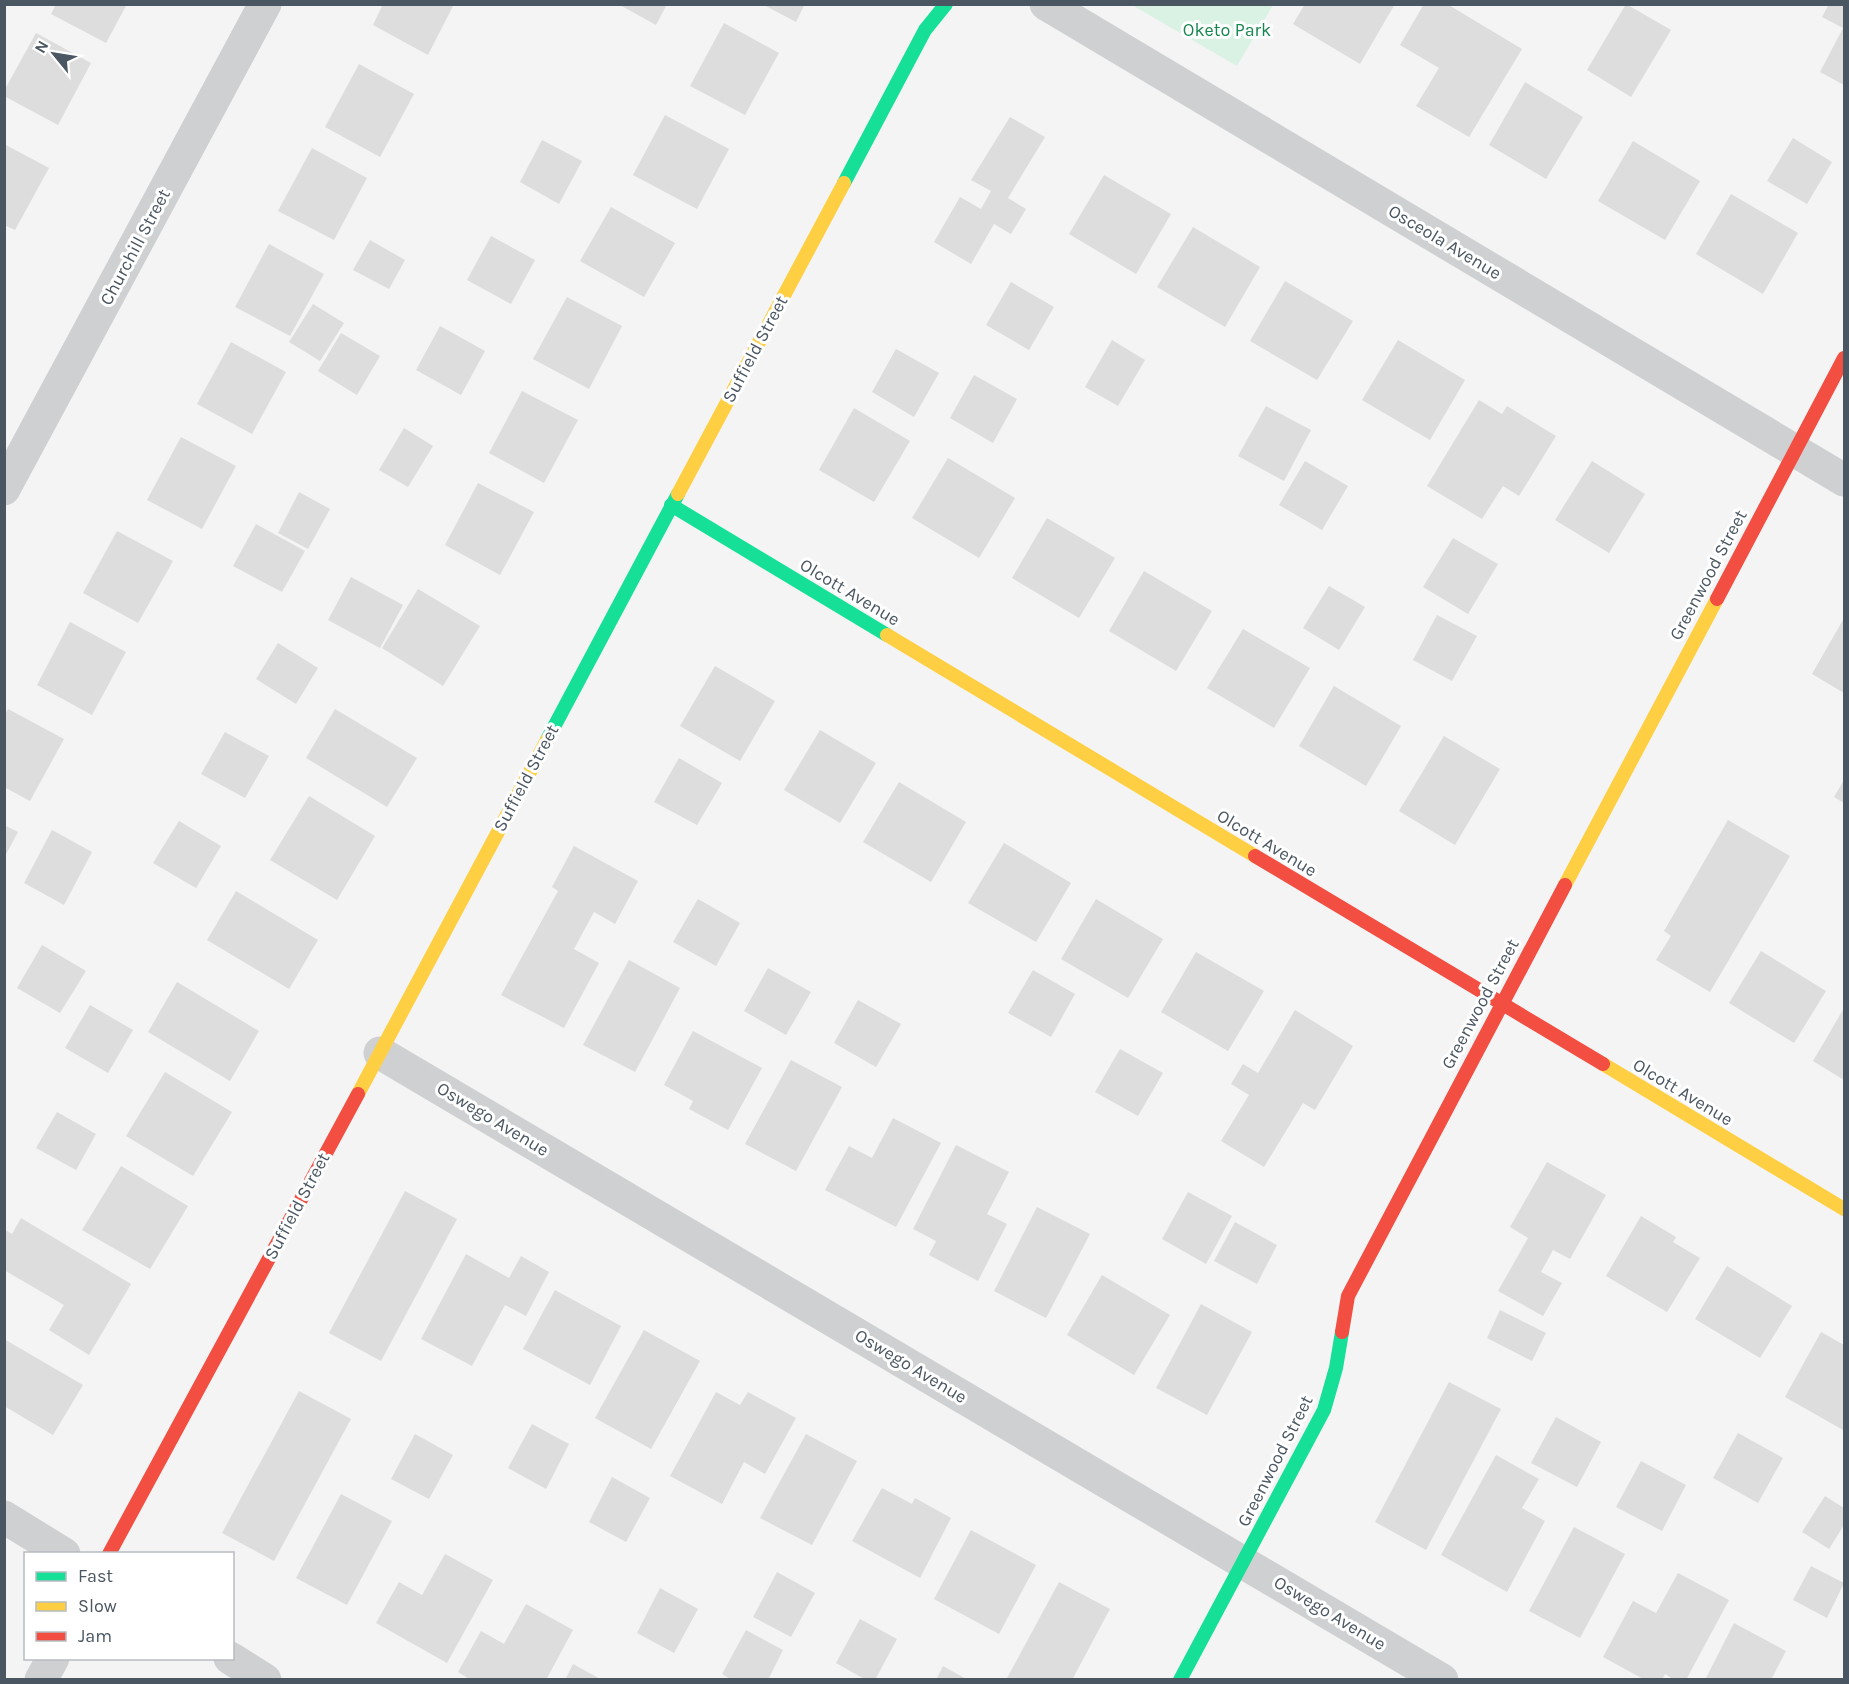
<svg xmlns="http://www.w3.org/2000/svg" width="1849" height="1684" viewBox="0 0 1849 1684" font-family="Karla,sans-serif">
  <rect width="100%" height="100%" fill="#f4f4f4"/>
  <polygon fill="#d9f2e3" points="1132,5 1273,5 1237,66"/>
  <g fill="#ddddde">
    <polygon points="56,4 127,4 106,43 51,14"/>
    <polygon points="383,4 454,4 428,55 373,25"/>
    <polygon points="618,4 667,4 656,25"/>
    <polygon points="762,4 805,4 796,22"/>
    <polygon points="1305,4 1395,4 1360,64 1293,24"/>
    <polygon points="1424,4 1447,4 1522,49 1469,137 1416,106 1439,68 1400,45"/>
    <polygon points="1626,4 1671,30 1631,97 1587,70"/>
    <polygon points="1829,4 1844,4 1844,85 1820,72 1843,28 1822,17"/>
    <polygon points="724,23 779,53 745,115 690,86"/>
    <polygon points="36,33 91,63 58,125 4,96 4,91"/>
    <polygon points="359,64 414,94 380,157 325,127"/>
    <polygon points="1525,82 1583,117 1546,179 1489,145"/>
    <polygon points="665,115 729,149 697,209 633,175"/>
    <polygon points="1010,117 1045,137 1008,198 1026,209 1011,234 994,224 971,264 934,242 960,197 981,209 991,191 971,180"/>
    <polygon points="1793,138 1832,162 1807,204 1767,181"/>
    <polygon points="542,140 582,161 559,204 520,182"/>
    <polygon points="1633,141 1700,181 1665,240 1598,201"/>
    <polygon points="4,144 49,168 15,230 4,225"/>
    <polygon points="312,148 367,178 334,240 278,211"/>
    <polygon points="1104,175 1171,214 1136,274 1069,234"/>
    <polygon points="1731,194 1798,233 1763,294 1696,254"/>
    <polygon points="611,207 675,243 644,297 580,261"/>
    <polygon points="1193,227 1260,267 1225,327 1157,287"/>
    <polygon points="491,236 535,260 511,304 467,280"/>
    <polygon points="370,240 405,260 389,289 353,270"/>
    <polygon points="269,244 324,274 290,336 235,307"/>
    <polygon points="1285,281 1353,321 1317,380 1250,341"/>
    <polygon points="1011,282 1054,307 1029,350 986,325"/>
    <polygon points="567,297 622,326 589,389 533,359"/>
    <polygon points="313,304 344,323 320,361 289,342"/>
    <polygon points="440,326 485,351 461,395 416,370"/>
    <polygon points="341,333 380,356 357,395 318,371"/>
    <polygon points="1112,340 1145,360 1118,406 1085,387"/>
    <polygon points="1398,340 1465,380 1430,440 1362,400"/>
    <polygon points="231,342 286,372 252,434 197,404"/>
    <polygon points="896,349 939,373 914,417 872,392"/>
    <polygon points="974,375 1017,399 993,443 950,418"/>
    <polygon points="522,391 578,420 544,483 489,453"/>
    <polygon points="1479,400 1502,414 1507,406 1556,436 1519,496 1503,486 1482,519 1427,486"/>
    <polygon points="1266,406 1311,430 1284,481 1238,456"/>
    <polygon points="854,408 910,441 874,502 819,470"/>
    <polygon points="404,428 433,446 408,487 379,470"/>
    <polygon points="181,437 236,466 202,529 147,500"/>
    <polygon points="948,458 1015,498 979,558 912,518"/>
    <polygon points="1305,461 1348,486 1322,530 1279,505"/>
    <polygon points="1592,461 1645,494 1609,553 1555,520"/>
    <polygon points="478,483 534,512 500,575 445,545"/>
    <polygon points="299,492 330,509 308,549 278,533"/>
    <polygon points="1047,518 1115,558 1079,618 1012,578"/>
    <polygon points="256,524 305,551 282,592 233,566"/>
    <polygon points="117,531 173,561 138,623 83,593"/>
    <polygon points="1453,538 1498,564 1468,614 1423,587"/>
    <polygon points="1144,571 1212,611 1176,671 1109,631"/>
    <polygon points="351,577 403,605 380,648 328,620"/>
    <polygon points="1329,586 1365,607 1339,650 1303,628"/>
    <polygon points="418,589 480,626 443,686 382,648"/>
    <polygon points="1437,615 1477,636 1452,681 1413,660"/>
    <polygon points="1844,618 1844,693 1812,674"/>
    <polygon points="70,622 126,652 92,715 37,685"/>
    <polygon points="1243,629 1310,668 1274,728 1207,688"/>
    <polygon points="278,643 318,668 296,704 256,679"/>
    <polygon points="715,666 775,701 740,761 680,726"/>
    <polygon points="1334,686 1401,726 1366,786 1299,746"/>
    <polygon points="8,709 64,739 30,801 4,787 4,716"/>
    <polygon points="335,709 417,758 387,807 306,758"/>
    <polygon points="820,730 876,763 840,823 784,790"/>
    <polygon points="225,732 269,756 245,798 201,774"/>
    <polygon points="1444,736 1500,769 1455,845 1399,811"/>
    <polygon points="679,758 722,783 697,825 654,802"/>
    <polygon points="1844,780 1844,803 1834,797"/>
    <polygon points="899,782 966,822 931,882 863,842"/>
    <polygon points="309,796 375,836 337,900 270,860"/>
    <polygon points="1728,820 1790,856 1710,992 1656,960 1671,936 1664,931"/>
    <polygon points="179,821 221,846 196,888 153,863"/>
    <polygon points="4,825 18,832 4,858"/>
    <polygon points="52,830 92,852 64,905 24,883"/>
    <polygon points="1004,843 1071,883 1036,942 968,903"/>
    <polygon points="574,846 638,881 615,924 594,912 574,949 599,963 564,1028 501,995 558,891 552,887"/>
    <polygon points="236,891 318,940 289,989 207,940"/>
    <polygon points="698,899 740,923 716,966 673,942"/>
    <polygon points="1096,899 1163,939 1128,998 1061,959"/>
    <polygon points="42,945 86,971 60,1013 17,988"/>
    <polygon points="1761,951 1826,991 1794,1043 1729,1003"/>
    <polygon points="1196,952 1264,991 1228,1051 1161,1012"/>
    <polygon points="629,960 680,988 635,1072 583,1045"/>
    <polygon points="768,968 811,992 786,1035 744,1011"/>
    <polygon points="1033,970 1075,994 1051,1037 1008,1013"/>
    <polygon points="177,982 259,1031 230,1081 148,1032"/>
    <polygon points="858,1000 901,1024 876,1067 834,1043"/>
    <polygon points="90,1005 133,1030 108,1073 65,1048"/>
    <polygon points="1844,1008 1844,1080 1813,1061"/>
    <polygon points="1295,1010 1353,1046 1315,1110 1303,1103 1264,1167 1221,1141 1249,1095 1231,1084 1243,1064 1258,1073"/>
    <polygon points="693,1031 762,1068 728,1130 689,1109 693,1101 664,1085"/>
    <polygon points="1120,1049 1163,1073 1138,1116 1095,1092"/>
    <polygon points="791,1060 842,1087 796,1171 745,1144"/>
    <polygon points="165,1072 232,1112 193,1176 126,1136"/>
    <polygon points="57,1112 96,1134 76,1170 36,1148"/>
    <polygon points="893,1118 941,1143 896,1227 825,1190 849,1146 872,1158"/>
    <polygon points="956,1145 1009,1172 987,1214 1007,1224 978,1281 929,1255 936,1241 913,1229"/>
    <polygon points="1547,1162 1606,1195 1570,1259 1553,1250 1541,1272 1562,1283 1543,1316 1498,1291 1528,1238 1510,1227"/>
    <polygon points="121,1166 188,1206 150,1269 82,1230"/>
    <polygon points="405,1191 457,1219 381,1361 329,1333"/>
    <polygon points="1188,1192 1232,1216 1206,1264 1162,1239"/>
    <polygon points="1037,1207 1090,1234 1046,1318 994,1291"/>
    <polygon points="1641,1216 1676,1237 1673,1242 1700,1258 1667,1312 1606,1276"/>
    <polygon points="21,1218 131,1284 89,1355 49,1330 64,1305 4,1270 4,1229 12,1234"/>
    <polygon points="1235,1222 1277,1245 1257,1284 1214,1261"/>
    <polygon points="466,1254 509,1278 521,1256 549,1272 526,1316 505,1305 472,1366 421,1339"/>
    <polygon points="1727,1266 1792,1306 1760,1358 1695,1319"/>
    <polygon points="1102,1275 1170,1315 1134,1375 1067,1335"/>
    <polygon points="555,1290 621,1326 590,1385 523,1349"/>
    <polygon points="1201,1304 1252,1332 1207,1415 1156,1388"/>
    <polygon points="1500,1310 1546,1333 1532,1361 1487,1338"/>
    <polygon points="644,1330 700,1361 651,1449 595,1418"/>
    <polygon points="1821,1332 1844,1345 1843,1430 1785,1397"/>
    <polygon points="4,1339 83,1385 53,1435 4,1406"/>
    <polygon points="1449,1382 1501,1409 1426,1550 1375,1522"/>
    <polygon points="299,1391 351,1419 274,1561 222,1533"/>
    <polygon points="716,1392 740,1405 748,1392 796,1418 765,1474 744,1462 722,1504 670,1476"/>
    <polygon points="1556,1417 1601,1442 1577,1487 1531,1463"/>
    <polygon points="532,1424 569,1444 546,1489 508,1468"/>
    <polygon points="1738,1433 1783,1458 1758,1503 1713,1478"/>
    <polygon points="415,1434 453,1455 429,1499 391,1479"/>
    <polygon points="806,1434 857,1461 812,1545 760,1518"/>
    <polygon points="1496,1455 1539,1479 1522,1508 1545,1521 1507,1592 1441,1555"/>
    <polygon points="1641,1461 1686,1485 1662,1531 1616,1507"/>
    <polygon points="612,1477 650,1498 626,1542 589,1522"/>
    <polygon points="882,1488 912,1504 915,1498 951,1518 920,1578 852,1541"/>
    <polygon points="341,1494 392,1521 347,1605 296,1578"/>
    <polygon points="1825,1496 1844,1508 1844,1525 1829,1549 1802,1532"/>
    <polygon points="1574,1527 1625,1554 1580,1638 1529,1611"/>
    <polygon points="971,1530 1036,1565 999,1634 934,1599"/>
    <polygon points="445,1554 493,1580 447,1663 376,1623 399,1582 422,1595"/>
    <polygon points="1811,1566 1844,1583 1827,1618 1793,1600"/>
    <polygon points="777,1572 815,1593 791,1637 753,1617"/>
    <polygon points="1678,1573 1729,1600 1686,1680 1674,1680 1665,1674 1662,1680 1645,1680 1603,1657 1633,1601 1656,1613"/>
    <polygon points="1059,1582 1110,1609 1072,1680 1006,1680"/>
    <polygon points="660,1588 698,1609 674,1653 637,1633"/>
    <polygon points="526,1604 573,1630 546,1680 471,1680 458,1672 481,1631 504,1644"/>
    <polygon points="860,1619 897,1639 875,1680 866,1680 836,1663"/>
    <polygon points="1734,1623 1786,1651 1771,1680 1705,1680"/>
    <polygon points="746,1630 783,1650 768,1680 732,1680 722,1674"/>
    <polygon points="573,1664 602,1680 565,1680"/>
    <polygon points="943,1666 968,1680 936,1680"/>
  </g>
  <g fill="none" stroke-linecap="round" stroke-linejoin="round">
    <g stroke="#ced0d2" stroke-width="33">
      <polyline points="1046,4 1844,480"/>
      <polyline points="4,489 265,4"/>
      <polyline points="380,1053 1442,1680"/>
      <polyline points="4,1517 64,1554"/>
      <polyline points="230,1658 265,1680"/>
      <polyline points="41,1680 53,1658"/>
    </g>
    <g stroke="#16e098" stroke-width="14">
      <polyline points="844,183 925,30 946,4"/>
      <polyline points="671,505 887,635"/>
      <polyline points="547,740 678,494"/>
      <polyline points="1180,1680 1324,1410 1336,1368 1342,1332"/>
    </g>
    <g stroke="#ffcf43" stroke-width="14">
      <polyline points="678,494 844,183"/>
      <polyline points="887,635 1255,856"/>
      <polyline points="1565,885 1717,599"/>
      <polyline points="1603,1064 1844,1209"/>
      <polyline points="358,1094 547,740"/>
    </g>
    <g stroke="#f24e42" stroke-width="14">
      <polyline points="1717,599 1844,358"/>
      <polyline points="1255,856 1603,1064"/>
      <polyline points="1342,1332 1348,1296 1565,885"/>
      <polyline points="109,1554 358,1094"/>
    </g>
  </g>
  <g text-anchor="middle" stroke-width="6" stroke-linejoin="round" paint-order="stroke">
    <g font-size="18" fill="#17864f" stroke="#fff">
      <text x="1227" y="36">Oketo Park</text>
    </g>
    <g font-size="18" fill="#4a5661" stroke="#fff">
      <text transform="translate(1445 242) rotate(31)" y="6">Osceola Avenue</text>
      <text transform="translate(135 247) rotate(-62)" y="6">Churchill Street</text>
      <text transform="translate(755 349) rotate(-62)" y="6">Suffield Street</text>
      <text transform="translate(1708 575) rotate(-62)" y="6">Greenwood Street</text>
      <text transform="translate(850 592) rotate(31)" y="6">Olcott Avenue</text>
      <text transform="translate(526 778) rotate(-62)" y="6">Suffield Street</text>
      <text transform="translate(1267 843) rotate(31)" y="6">Olcott Avenue</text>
      <text transform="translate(1480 1004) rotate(-62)" y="6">Greenwood Street</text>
      <text transform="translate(1683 1092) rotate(31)" y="6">Olcott Avenue</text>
      <text transform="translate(493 1119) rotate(31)" y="6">Oswego Avenue</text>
      <text transform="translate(297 1206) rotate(-62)" y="6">Suffield Street</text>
      <text transform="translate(911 1366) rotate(31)" y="6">Oswego Avenue</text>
      <text transform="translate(1275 1461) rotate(-63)" y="6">Greenwood Street</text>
      <text transform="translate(1330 1613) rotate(31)" y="6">Oswego Avenue</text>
    </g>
  </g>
  <rect width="1849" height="1684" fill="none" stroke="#4a5661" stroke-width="12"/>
  <rect x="24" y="1552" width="210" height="108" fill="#ffffff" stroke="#b7bbc0" stroke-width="1.5"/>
  <rect x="36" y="1572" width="30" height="9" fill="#16e098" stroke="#b7bbc0" stroke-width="1.5"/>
  <text x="78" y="1582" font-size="18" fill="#4a5661">Fast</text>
  <rect x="36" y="1602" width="30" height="9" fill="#ffcf43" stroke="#b7bbc0" stroke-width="1.5"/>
  <text x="78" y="1612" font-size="18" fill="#4a5661">Slow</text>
  <rect x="36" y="1632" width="30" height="9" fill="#f24e42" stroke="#b7bbc0" stroke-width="1.5"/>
  <text x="78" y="1642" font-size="18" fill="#4a5661">Jam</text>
  <g transform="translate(54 54) rotate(300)" stroke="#ffffff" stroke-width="4.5" paint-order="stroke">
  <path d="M0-4.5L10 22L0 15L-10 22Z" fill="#4a5661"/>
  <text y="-9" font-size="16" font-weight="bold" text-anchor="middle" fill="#4a5661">N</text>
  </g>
</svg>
